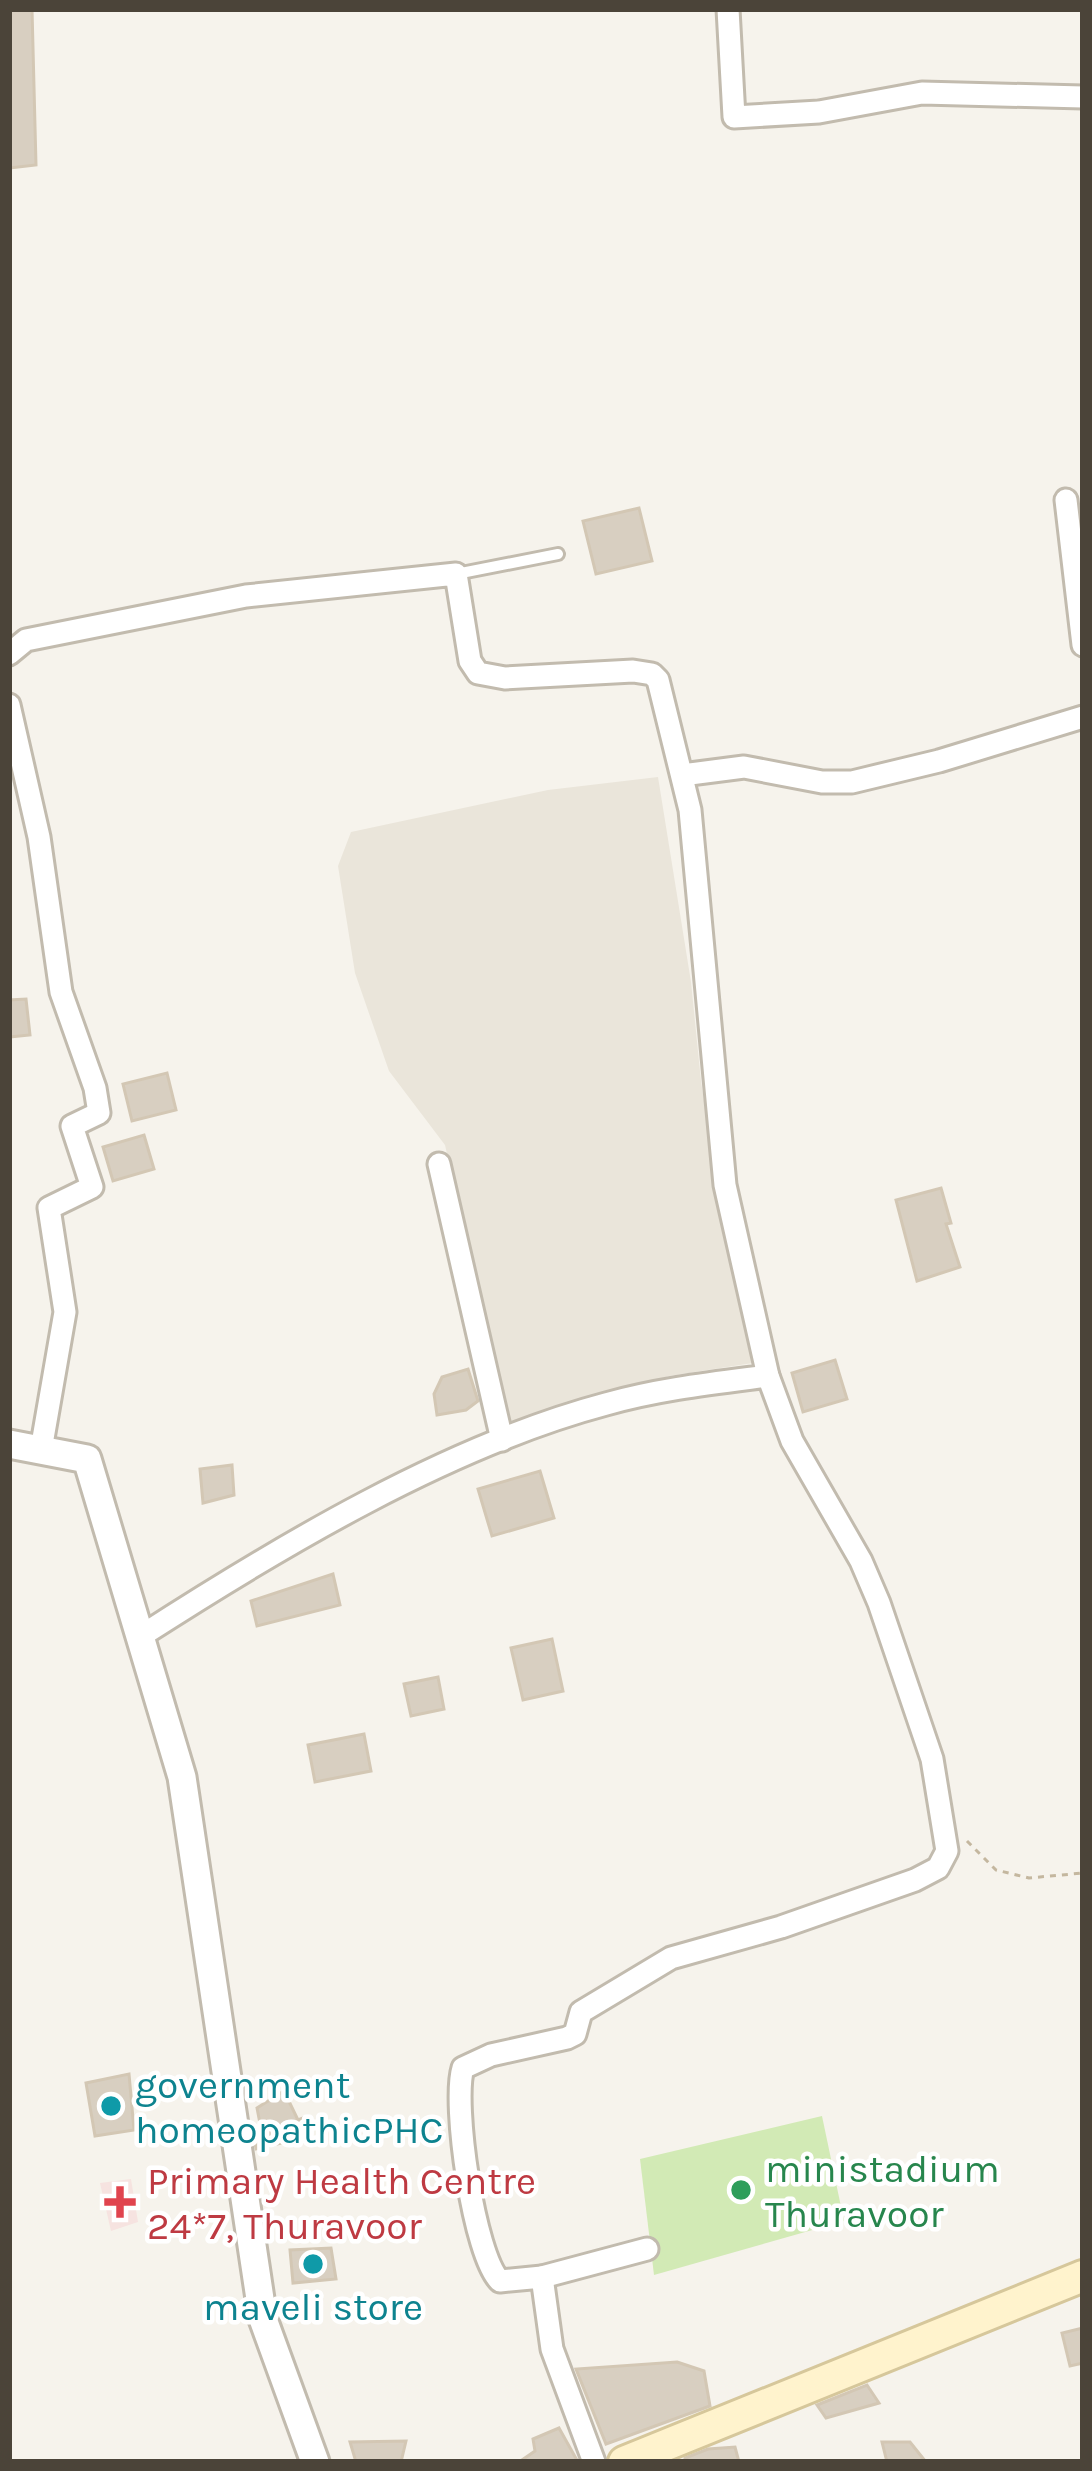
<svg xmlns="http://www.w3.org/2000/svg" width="1092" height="2471" viewBox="0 0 1092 2471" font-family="Karla,sans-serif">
  <rect width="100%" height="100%" fill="#f6f3ec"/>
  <polygon fill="#eae5da" points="658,777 691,982 701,1081 720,1208 753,1363 669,1376 510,1428 445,1145 389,1071 355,973 338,866 351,832 548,790"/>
  <polygon fill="#f6e3e0" points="131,2179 138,2222 111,2231 100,2183"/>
  <polygon fill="#d2eab5" points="822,2116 844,2221 654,2275 640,2159"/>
  <g fill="#d8cfc1" stroke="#d3c7b4" stroke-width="3">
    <polygon points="9,9 32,9 36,165 9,168"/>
    <polygon points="639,508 652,561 596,574 583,521"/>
    <polygon points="26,999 30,1035 9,1037 9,1000"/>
    <polygon points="167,1073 176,1110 132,1121 123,1084"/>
    <polygon points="144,1135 154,1169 113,1181 103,1147"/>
    <polygon points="941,1188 951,1223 946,1224 960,1267 917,1281 896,1200"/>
    <polygon points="835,1360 847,1399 803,1412 792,1373"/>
    <polygon points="468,1369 478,1401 466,1410 437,1415 434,1394 442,1377"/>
    <polygon points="232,1465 234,1495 203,1503 200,1469"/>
    <polygon points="540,1471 554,1518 492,1536 478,1489"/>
    <polygon points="333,1574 340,1605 257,1626 251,1601"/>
    <polygon points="552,1639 563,1691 523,1700 511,1648"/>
    <polygon points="438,1677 444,1709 411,1716 404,1684"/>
    <polygon points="364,1734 371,1771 315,1782 308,1745"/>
    <polygon points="129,2074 134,2130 95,2136 86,2083"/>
    <polygon points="284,2091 298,2120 303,2118 312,2136 256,2149 254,2137 262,2134 257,2108"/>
    <polygon points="331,2248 336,2279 293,2283 290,2250"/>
    <polygon points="1083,2328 1083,2363 1070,2366 1062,2333"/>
    <polygon points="677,2362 704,2371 710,2406 606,2444 576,2369"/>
    <polygon points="867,2385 879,2403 826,2418 817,2405"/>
    <polygon points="559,2428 578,2462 519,2462 535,2451 533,2439"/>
    <polygon points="406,2441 401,2462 356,2462 350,2442"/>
    <polygon points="882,2442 910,2442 926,2462 887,2462"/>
    <polygon points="735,2447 739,2462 685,2462 685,2458 708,2449"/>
  </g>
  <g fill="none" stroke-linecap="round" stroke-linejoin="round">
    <g stroke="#c2bbae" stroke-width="16">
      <polyline id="service" points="456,574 558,554"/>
    </g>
    <g stroke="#c2bbae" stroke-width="27">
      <g id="minor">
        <polyline points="728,9 734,117 819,112 922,93 1083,97"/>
        <polyline points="1066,500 1083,645"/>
        <path d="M 9,654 L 26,640 L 246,596 L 456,574 L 470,661 L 478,673 L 505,678 L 633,671 L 652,674 L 658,680 L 690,810 L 725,1185 L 768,1376 L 792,1441 L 861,1561 L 879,1603 L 932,1759 L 947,1851 L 938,1868 L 915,1880 L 781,1927 L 671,1958 L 581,2012 L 575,2034 L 567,2038 L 491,2055 L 463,2068 C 452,2103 474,2256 500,2281 L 542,2277 L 552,2349 L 594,2462"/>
        <polyline points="9,705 39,837 61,992 95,1088 99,1113 72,1126 92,1187 49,1208 65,1312 41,1450"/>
        <polyline points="682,775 744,767 822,782 852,782 939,761 1083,717"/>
        <polyline points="439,1164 502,1440"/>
        <path d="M 141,1636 C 279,1547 448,1446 606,1404 C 659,1389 714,1383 768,1376"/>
        <polyline points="542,2277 647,2249"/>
      </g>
    </g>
    <g stroke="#c2bbae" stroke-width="33">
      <polyline id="tertiary" points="9,1444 87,1459 182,1777 263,2319 315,2462"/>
    </g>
    <g stroke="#d6c79b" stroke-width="36">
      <polyline id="secondary" points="624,2462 1083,2276"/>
    </g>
    <polyline stroke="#c4b79f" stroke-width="3" stroke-dasharray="6 6" stroke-linecap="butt" points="967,1841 996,1870 1029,1878 1083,1873"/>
    <use href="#service" stroke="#fff" stroke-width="10"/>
    <use href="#minor" stroke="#fff" stroke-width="21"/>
    <use href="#tertiary" stroke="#fff" stroke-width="27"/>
    <use href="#secondary" stroke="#fff3cd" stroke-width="30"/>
  </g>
  <g fill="#0f9aa8" stroke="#fff" stroke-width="4.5">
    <circle cx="111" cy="2106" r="12"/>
    <circle cx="313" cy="2264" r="12"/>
  </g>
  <circle fill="#2e9e5b" stroke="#fff" stroke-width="4.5" cx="741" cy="2190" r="12"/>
  <path fill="#e0444e" stroke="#fff" stroke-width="4.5" d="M114 2184h12v12h12v12h-12v12h-12v-12h-12v-12h12z"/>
  <g text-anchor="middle" stroke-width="9" stroke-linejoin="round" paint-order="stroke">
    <g font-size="39" fill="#0d838f" stroke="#fff" text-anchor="start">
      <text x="135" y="2098">government<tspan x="135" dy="45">homeopathicPHC</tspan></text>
      <text x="313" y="2320" text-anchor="middle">maveli store</text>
    </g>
    <g font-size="39" fill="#27864d" stroke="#fff" text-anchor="start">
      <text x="765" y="2182">ministadium<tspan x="765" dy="45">Thuravoor</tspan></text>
    </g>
    <g font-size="39" fill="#be3a42" stroke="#fff" text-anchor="start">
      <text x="147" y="2194">Primary Health Centre<tspan x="147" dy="45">24*7, Thuravoor</tspan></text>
    </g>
  </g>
  <rect width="1092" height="2471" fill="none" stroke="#4b4439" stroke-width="24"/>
</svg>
